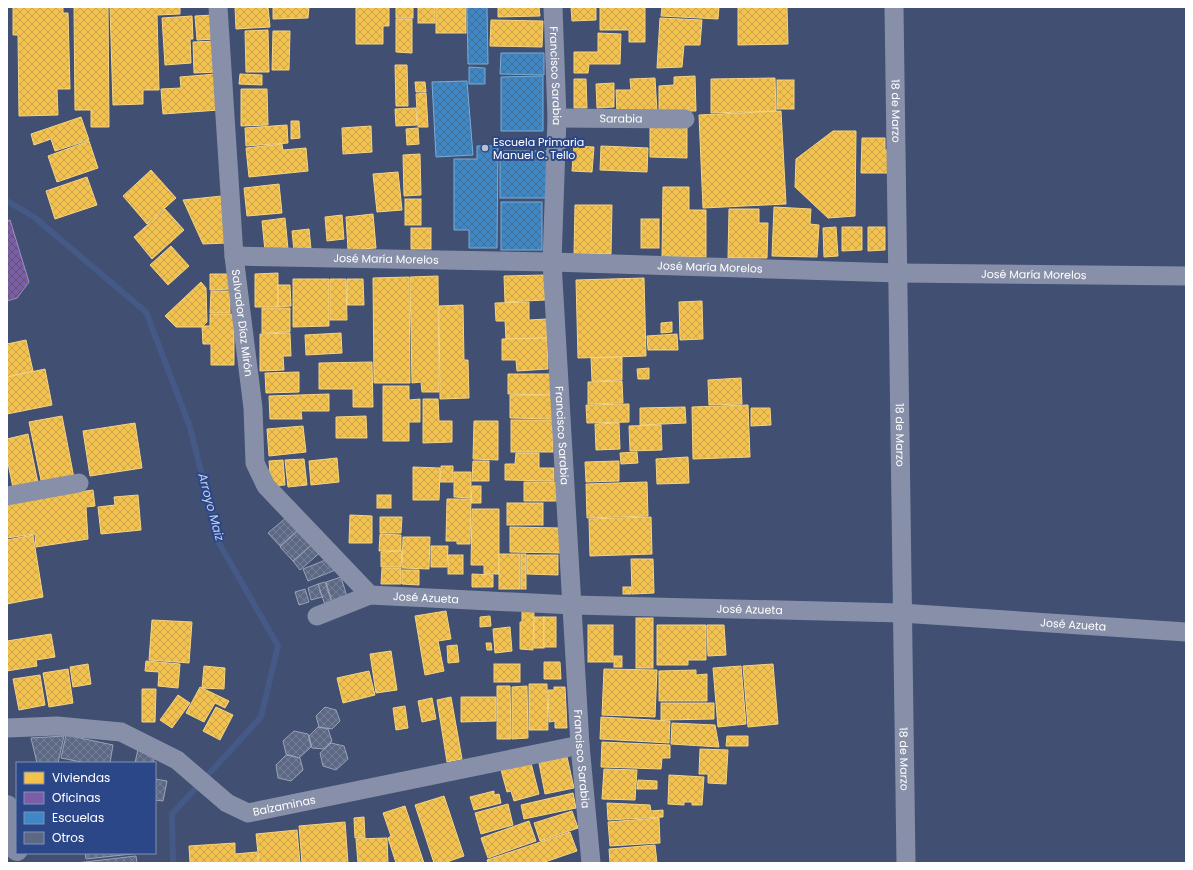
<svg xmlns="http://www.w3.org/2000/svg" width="1193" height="870" viewBox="0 0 1193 870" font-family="Poppins,sans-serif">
  <defs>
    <pattern id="homes-cross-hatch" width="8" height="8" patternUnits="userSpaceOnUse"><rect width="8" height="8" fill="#f2c14e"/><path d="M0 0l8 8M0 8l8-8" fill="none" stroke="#c8a44e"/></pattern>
    <pattern id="offices-cross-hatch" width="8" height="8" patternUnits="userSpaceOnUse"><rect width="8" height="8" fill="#7b5ea7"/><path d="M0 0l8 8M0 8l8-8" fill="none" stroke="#5f5370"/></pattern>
    <pattern id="schools-cross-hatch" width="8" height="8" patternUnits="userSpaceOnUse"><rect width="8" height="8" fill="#3f88c5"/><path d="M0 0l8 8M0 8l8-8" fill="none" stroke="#447095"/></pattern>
    <pattern id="building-cross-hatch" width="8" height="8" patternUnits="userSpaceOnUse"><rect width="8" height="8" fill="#5d6984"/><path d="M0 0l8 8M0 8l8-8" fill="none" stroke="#758096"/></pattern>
  </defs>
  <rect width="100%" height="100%" fill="#404f72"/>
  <g fill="url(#homes-cross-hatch)" stroke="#f6d483">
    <polygon points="13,7 63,7 63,13 68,13 70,89 57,89 58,115 19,116 18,35 13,35"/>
    <polygon points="74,7 108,7 109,127 91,127 91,110 75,110"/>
    <polygon points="110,7 180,7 180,14 157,15 159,90 143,90 143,104 113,105"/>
    <polygon points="235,7 268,7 270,27 236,29"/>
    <polygon points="273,7 309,7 308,18 273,19"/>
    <polygon points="356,7 389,7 389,26 383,26 383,44 356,44"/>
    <rect x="396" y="7" width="17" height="11"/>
    <rect x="418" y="7" width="17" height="16"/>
    <rect x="436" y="7" width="30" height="26"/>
    <polygon points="498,7 539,7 540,16 498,17"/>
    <polygon points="571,7 596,7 596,20 572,21"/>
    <polygon points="600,7 645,7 645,42 629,42 629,30 600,30"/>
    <polygon points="662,7 719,7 718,19 661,16"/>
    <polygon points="738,7 787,7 788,44 738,45"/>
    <polygon points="214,15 216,39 197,40 195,16"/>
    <polygon points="192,16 193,39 190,39 191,63 165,65 162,18"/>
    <polygon points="660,18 702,20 700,45 684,45 682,67 657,68"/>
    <polygon points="396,19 412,19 412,53 396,52"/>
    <polygon points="491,20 543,21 542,47 490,46"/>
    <polygon points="268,30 269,72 246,72 245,31"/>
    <polygon points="273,31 290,31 289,70 272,70"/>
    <polygon points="598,33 621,34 620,64 589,64 588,73 574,73 574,52 598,52"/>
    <polygon points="217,41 218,72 194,73 193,42"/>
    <polygon points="395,65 407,65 408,106 396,106"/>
    <polygon points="216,74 219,110 163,114 161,89 181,88 180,77"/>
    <polygon points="240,74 262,75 262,85 239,84"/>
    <polygon points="695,76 696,111 659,111 659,86 674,85 674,77"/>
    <polygon points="655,78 657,112 617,113 616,90 631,90 630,79"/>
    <polygon points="775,78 776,111 711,113 711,79"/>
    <polygon points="574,79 586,79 587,108 574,108"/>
    <rect x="777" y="80" width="17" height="29"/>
    <polygon points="415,82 425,82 426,92 416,92"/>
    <polygon points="614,83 614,107 597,108 596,84"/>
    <polygon points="241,89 267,89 268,125 241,126"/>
    <polygon points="426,93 428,127 418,127 416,94"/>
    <polygon points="416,108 417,125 396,126 395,109"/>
    <polygon points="781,111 786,204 703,208 699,115"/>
    <polygon points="81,117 89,140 55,151 51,139 34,145 31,134"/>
    <polygon points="291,121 299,121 300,138 291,139"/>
    <polygon points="650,123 687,123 687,158 650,157"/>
    <polygon points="287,125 288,143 246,146 245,128"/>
    <polygon points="371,126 372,152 343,154 342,128"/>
    <polygon points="418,128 419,144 407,145 406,129"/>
    <polygon points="833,131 856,131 855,216 828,218 795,187 796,159"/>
    <polygon points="862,138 885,138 885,150 891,150 891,173 861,173"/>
    <polygon points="89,141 98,168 57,182 48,156"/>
    <polygon points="282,144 283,150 306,148 308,171 249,177 246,148"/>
    <polygon points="574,146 594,147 592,172 572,171"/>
    <polygon points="601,146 648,148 647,172 600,170"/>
    <polygon points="420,154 421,195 404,196 403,155"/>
    <polygon points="151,170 176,198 147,224 123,196"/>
    <polygon points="398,172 402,210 377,212 373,174"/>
    <polygon points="87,177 97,205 55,219 46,191"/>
    <polygon points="279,184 282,213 247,216 244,188"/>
    <polygon points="663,187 689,187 689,210 706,210 706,257 662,257"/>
    <polygon points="222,196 226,243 203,244 183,200"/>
    <rect x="405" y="199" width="16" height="26"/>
    <polygon points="575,205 612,205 611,254 574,254"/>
    <polygon points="774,207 811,209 810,224 819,225 817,257 772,256"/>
    <polygon points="165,209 184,230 152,259 134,237"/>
    <polygon points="729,209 759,209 759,223 768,223 767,258 728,258"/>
    <polygon points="373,214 376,248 348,250 346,217"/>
    <polygon points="342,215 344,239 327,241 325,217"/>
    <polygon points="285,218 288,249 265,251 262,221"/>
    <rect x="641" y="219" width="18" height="29"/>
    <polygon points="836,227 838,256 824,257 823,228"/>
    <polygon points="842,227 862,227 862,250 842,251"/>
    <polygon points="868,227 885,227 885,250 868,251"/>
    <rect x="411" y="228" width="20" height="21"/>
    <polygon points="309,229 311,249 294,251 292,231"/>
    <polygon points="171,246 189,266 168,285 150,265"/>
    <polygon points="278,273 278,307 255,307 255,274"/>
    <polygon points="210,274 230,274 230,289 210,290"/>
    <polygon points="545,275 545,300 505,302 504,276"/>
    <polygon points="438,276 439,392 422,392 421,382 412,383 410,277"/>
    <polygon points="409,277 410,383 374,383 373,278"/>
    <polygon points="644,278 646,356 578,358 576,280"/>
    <polygon points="293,279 329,279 329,326 293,327"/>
    <polygon points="330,279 346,279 347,320 330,320"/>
    <polygon points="347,279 363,279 364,305 347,305"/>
    <polygon points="201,282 206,288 207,322 202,327 176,327 165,316"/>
    <polygon points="278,285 290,285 291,306 278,307"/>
    <polygon points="211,291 230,291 230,313 210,313"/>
    <polygon points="702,301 703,339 680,340 679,302"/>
    <polygon points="529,302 529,320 547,319 547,338 506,339 505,321 496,321 495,303"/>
    <polygon points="463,305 464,360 468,360 469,398 440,399 439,306"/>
    <polygon points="262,308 290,308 290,332 262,333"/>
    <polygon points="210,314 234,314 234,365 211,365 211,344 203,344 202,326 210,326"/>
    <polygon points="672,322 672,332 661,333 661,323"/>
    <polygon points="290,333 291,356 283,356 284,370 260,371 260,334"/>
    <polygon points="341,333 342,353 306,355 305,335"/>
    <polygon points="677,334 678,350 648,350 647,336"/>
    <polygon points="547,338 548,369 517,371 516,360 502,360 502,339"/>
    <polygon points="26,340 33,371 7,377 7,344"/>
    <polygon points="622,357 622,380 592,381 591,358"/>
    <polygon points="372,362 373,407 353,407 353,389 319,389 319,363"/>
    <polygon points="649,368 649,379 638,379 637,369"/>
    <polygon points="45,369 52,405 7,414 7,377"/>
    <polygon points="299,372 299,392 266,393 265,373"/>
    <polygon points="508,374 554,374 554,395 508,394"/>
    <polygon points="741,378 742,404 709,405 708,380"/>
    <polygon points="622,381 623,403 588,404 588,382"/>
    <polygon points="383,386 409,386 409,400 420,399 420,422 409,422 409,441 383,441"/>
    <polygon points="329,394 329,411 301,411 302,419 270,419 269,396"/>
    <polygon points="510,395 555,395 554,419 510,418"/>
    <polygon points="423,399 438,399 439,421 452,421 452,442 423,443"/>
    <polygon points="629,404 629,422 587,423 586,405"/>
    <polygon points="748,405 750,457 693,459 692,407"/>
    <polygon points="685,407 686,423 640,425 640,408"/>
    <polygon points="751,408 770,408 771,425 751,426"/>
    <polygon points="62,416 74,478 42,485 29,422"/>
    <polygon points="366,416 367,438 336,438 336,417"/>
    <rect x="511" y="420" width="42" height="32"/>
    <polygon points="474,421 498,421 498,460 473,459"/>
    <polygon points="135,423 142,468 90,476 83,431"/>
    <polygon points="619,423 620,449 596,450 595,424"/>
    <polygon points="661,425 662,450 630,451 629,426"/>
    <polygon points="303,426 306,452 269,456 267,429"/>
    <polygon points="28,434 38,483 13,488 7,458 7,439"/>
    <polygon points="637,452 638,463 621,464 620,453"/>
    <polygon points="516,453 539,453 539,468 554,468 554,481 505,480 505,464 515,464"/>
    <polygon points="688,457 689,483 657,484 656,459"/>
    <polygon points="337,458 339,482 311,485 309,461"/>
    <polygon points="304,459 307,485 288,487 285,460"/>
    <polygon points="283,460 285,485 271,486 269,461"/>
    <polygon points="473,461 489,461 489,481 472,481"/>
    <polygon points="619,461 619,481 586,482 585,462"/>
    <polygon points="441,466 453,466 453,482 440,482"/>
    <polygon points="413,467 440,468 439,500 413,500"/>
    <polygon points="454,472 471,472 471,498 454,497"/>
    <polygon points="524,482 560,482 559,501 524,501"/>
    <polygon points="647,482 648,516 587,518 586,484"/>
    <polygon points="472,486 481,486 481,503 471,503"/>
    <polygon points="93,490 95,506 86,507 88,539 36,547 35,534 7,538 7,502"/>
    <polygon points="138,495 141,530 101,534 98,507 115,505 114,497"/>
    <rect x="377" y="495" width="14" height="13"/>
    <polygon points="447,499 471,499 470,544 457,544 457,541 446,541"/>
    <rect x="507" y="503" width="36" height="22"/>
    <polygon points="472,509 499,509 499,574 484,574 484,565 471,565"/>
    <polygon points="350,515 372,516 372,543 349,543"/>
    <polygon points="380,517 402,517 401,533 380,533"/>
    <polygon points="651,517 652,554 590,556 589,519"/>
    <polygon points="510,527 560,528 560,553 510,552"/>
    <polygon points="380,534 401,535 401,551 379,551"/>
    <polygon points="33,535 43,597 7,604 7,540"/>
    <polygon points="403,537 430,537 429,569 402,568"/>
    <polygon points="431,546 448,546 447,567 431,567"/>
    <polygon points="402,551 401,567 381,567 381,552"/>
    <rect x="499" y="554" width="21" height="35"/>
    <rect x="521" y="554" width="5" height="35"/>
    <rect x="448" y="555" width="15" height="19"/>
    <polygon points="527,555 558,555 558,575 527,574"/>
    <polygon points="631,559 653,559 654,593 632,594"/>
    <polygon points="382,568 401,568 401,584 381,584"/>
    <polygon points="402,570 419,570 419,585 402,584"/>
    <polygon points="472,574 493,575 493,587 472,587"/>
    <rect x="623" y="587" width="8" height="7"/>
    <polygon points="446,611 451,639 438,641 444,671 425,675 415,616"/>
    <polygon points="522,611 534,611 533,650 520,649 520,622 522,622"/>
    <polygon points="490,616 491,626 480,627 480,617"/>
    <rect x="534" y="617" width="10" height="31"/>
    <rect x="544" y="617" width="12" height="30"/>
    <rect x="636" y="618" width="17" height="50"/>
    <polygon points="152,620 192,622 189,663 149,660"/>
    <rect x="588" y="625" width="25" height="37"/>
    <polygon points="657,625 706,625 706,660 688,660 688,665 657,665"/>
    <polygon points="707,625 724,625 726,655 708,656"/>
    <polygon points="510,627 512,651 495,653 493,629"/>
    <polygon points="51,634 55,657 36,660 37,666 7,671 7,641"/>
    <polygon points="486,643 491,643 492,650 487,650"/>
    <polygon points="457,645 459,662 448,663 447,646"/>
    <polygon points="391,651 397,690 376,693 370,654"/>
    <rect x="614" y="656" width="8" height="11"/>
    <polygon points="146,661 180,664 178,688 158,686 159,672 145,671"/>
    <polygon points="544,662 560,662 561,679 544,679"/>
    <polygon points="88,664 91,684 73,687 70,667"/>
    <rect x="494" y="664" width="26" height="18"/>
    <polygon points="773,664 778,724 748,727 743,666"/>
    <polygon points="204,666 225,668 224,689 202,688"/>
    <polygon points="741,666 746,724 718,727 713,668"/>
    <polygon points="68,669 73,703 49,707 43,673"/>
    <polygon points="604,669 657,670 655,717 602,715"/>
    <polygon points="696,670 696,675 707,674 707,701 659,701 659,671"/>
    <polygon points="369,671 375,695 343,703 337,678"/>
    <polygon points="40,675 45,705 19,710 13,679"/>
    <polygon points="529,684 547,684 548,730 529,730"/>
    <polygon points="497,686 510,686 511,739 497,739"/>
    <polygon points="527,686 528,738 512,739 512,687"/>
    <polygon points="200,687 229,701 225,708 215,703 204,722 186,713"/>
    <polygon points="554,687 565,687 567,728 555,728 555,721 549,722 548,690 554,690"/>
    <polygon points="142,689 156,689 155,722 142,722"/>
    <polygon points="178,695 190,703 172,728 160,720"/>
    <polygon points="451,697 462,759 447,762 437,700"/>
    <polygon points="461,697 496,697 496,721 461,722"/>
    <polygon points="432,698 436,719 422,722 418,701"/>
    <polygon points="661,703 714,703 714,719 661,720"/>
    <polygon points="405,706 408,728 396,730 393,708"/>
    <polygon points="216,707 233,715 220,740 203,731"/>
    <polygon points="601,717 670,721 669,743 600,739"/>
    <polygon points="672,723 715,725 719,747 671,744"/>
    <polygon points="727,736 748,736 748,746 726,746"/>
    <polygon points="602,742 670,745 670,758 662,758 661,769 601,767"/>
    <polygon points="700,749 728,750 726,784 708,783 708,774 699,774"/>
    <polygon points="567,757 574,788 545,794 539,763"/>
    <polygon points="531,763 539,794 514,801 511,791 507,792 501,770"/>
    <polygon points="604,769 637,770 635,800 602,799"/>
    <polygon points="669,775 704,777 702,805 692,805 692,802 684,802 684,805 668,804"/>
    <polygon points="638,780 657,781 657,789 637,789"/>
    <polygon points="494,791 494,795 499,794 501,803 474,810 470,797"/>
    <polygon points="573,793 576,808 524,819 521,805"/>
    <polygon points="444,796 464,856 444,863 434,863 415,805"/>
    <polygon points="607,803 650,805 651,811 663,810 663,817 608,820"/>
    <polygon points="508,804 513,825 481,834 475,813"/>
    <polygon points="405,806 424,863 396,863 388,838 391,836 383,813"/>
    <polygon points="572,811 578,828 540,841 534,823"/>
    <polygon points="364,817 365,838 355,838 354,818"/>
    <polygon points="659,818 660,843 610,846 608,822"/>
    <polygon points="529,821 536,841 488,858 481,838"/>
    <polygon points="345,822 348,863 302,863 299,826"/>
    <polygon points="297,830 300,863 259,863 256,834"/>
    <polygon points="570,832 577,851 542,863 488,863 487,860"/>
    <polygon points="387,838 388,863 358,863 356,839"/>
    <polygon points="235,843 235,854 257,852 258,863 190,863 189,846"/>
    <polygon points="655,845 657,863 610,863 609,849"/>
  </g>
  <polygon fill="url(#offices-cross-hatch)" stroke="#a38ec1" points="10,220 29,282 17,298 7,301 7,221"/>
  <g fill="url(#schools-cross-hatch)" stroke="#79acd6">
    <polygon points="467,7 487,7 488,64 468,64"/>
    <polygon points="501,53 544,53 544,75 500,74"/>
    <polygon points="469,67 485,68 485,84 469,84"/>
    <polygon points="543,76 543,131 501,131 501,77"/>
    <polygon points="467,81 473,155 436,157 432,82"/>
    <polygon points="477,146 498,146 497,248 469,248 469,230 454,230 454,159 477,159"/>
    <rect x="500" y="151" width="47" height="47"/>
    <rect x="501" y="202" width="41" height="48"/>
  </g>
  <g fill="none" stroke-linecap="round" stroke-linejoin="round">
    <polyline stroke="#455986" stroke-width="6" points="7,201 34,217 146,312 190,427 219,543 278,646 261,717 172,814 173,863"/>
  </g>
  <g fill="url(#building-cross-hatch)" stroke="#9aa3b6">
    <polygon points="287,517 299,529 280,546 268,533"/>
    <polygon points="302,527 315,542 293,561 280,547"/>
    <polygon points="315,542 323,550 300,570 293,561"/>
    <polygon points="333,557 338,569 308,581 303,569"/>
    <polygon points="341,577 348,600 333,605 326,582"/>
    <polygon points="325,582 333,606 326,608 318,584"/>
    <polygon points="318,584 322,597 311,600 308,588"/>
    <polygon points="305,589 309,602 299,605 295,592"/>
    <polygon points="325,707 336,710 340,721 332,729 319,727 316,716"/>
    <polygon points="318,727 328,729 332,741 324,749 312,748 309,736"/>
    <polygon points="294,731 308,734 311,747 299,758 286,754 283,741"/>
    <polygon points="66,735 113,745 110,763 86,763 61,758"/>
    <polygon points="64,736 58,763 37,763 31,738"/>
    <polygon points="331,743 344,746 348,759 336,770 323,766 320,753"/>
    <polygon points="138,749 156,752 153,763 135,763"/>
    <polygon points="286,755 300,758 303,770 291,781 278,778 276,765"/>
    <polygon points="155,779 167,781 163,801 155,800"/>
    <polygon points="85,853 141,853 86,859"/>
    <polygon points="136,856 137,863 76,863"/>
  </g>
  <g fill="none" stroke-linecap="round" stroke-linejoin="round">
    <g stroke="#8790a8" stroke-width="19">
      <path id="s1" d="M 218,7 L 234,256 L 253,408 L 255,463 L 266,486 L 370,595"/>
      <path id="s2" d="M 553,7 L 557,118 L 552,262 L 580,745 L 591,863"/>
      <path id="s3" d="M 894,7 C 900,292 900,578 906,863"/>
      <path id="s4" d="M 557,118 L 685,119"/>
      <path id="s5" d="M 234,256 L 552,262 L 899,273 L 1186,276"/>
      <polyline points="7,496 79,483"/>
      <path id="s6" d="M 317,616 L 370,595 L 573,605 L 901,613 L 1186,632"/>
      <path id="s7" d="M 7,728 L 57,726 L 121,732 L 177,760 L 227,803 L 248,813 L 580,745"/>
    </g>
    <polyline stroke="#818ba4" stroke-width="22" points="7,806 17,850"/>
  </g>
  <circle fill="#bcc1ce" stroke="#2b4787" stroke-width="1.5" cx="485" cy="148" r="4"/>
  <g text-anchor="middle" stroke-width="4" stroke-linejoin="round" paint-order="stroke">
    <g font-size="11" fill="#fff" stroke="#2b4787">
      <text dy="4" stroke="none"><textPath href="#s2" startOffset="69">Francisco Sarabia</textPath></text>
      <text dy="4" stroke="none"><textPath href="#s3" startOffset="104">18 de Marzo</textPath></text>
      <text dy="4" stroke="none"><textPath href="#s4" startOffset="64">Sarabia</textPath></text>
      <text dy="4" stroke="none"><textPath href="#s5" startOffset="152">José María Morelos</textPath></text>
      <text dy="4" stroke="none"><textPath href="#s5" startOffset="476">José María Morelos</textPath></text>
      <text dy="4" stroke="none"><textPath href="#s5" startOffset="800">José María Morelos</textPath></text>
      <text dy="4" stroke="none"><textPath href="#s1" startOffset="317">Salvador Díaz Mirón</textPath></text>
      <text dy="4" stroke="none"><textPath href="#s2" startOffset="429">Francisco Sarabia</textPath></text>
      <text dy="4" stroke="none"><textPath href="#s3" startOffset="428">18 de Marzo</textPath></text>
      <text dy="4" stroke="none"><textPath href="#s6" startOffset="113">José Azueta</textPath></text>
      <text dy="4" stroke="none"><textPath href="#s6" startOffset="437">José Azueta</textPath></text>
      <text dy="4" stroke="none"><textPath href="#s6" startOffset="761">José Azueta</textPath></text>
      <text dy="4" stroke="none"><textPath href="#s2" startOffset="753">Francisco Sarabia</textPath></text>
      <text dy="4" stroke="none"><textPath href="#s3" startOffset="752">18 de Marzo</textPath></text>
      <text dy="4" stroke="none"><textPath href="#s7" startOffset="303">Balzaminas</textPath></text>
    </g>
    <g font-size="11" fill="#fff" stroke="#2b4787" text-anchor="start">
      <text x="493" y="146">Escuela Primaria<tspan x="493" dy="13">Manuel C. Tello</tspan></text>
    </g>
    <g font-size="12" font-style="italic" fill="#c3d1ef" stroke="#2b4787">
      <text transform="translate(211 507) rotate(75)" y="4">Arroyo Maiz</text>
    </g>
  </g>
  <rect width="1193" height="870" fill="none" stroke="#ffffff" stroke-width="16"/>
  <rect x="16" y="762" width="140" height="92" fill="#2b4787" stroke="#8091b7"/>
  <rect x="24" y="772" width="20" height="12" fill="#f2c14e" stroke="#8091b7"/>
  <text x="52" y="782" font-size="12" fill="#ffffff">Viviendas</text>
  <rect x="24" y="792" width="20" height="12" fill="#7b5ea7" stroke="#8091b7"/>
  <text x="52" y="802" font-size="12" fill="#ffffff">Oficinas</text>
  <rect x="24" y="812" width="20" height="12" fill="#3f88c5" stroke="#8091b7"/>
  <text x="52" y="822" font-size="12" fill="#ffffff">Escuelas</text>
  <rect x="24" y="832" width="20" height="12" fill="#5d6984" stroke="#8091b7"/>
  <text x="52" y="842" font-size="12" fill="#ffffff">Otros</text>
</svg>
